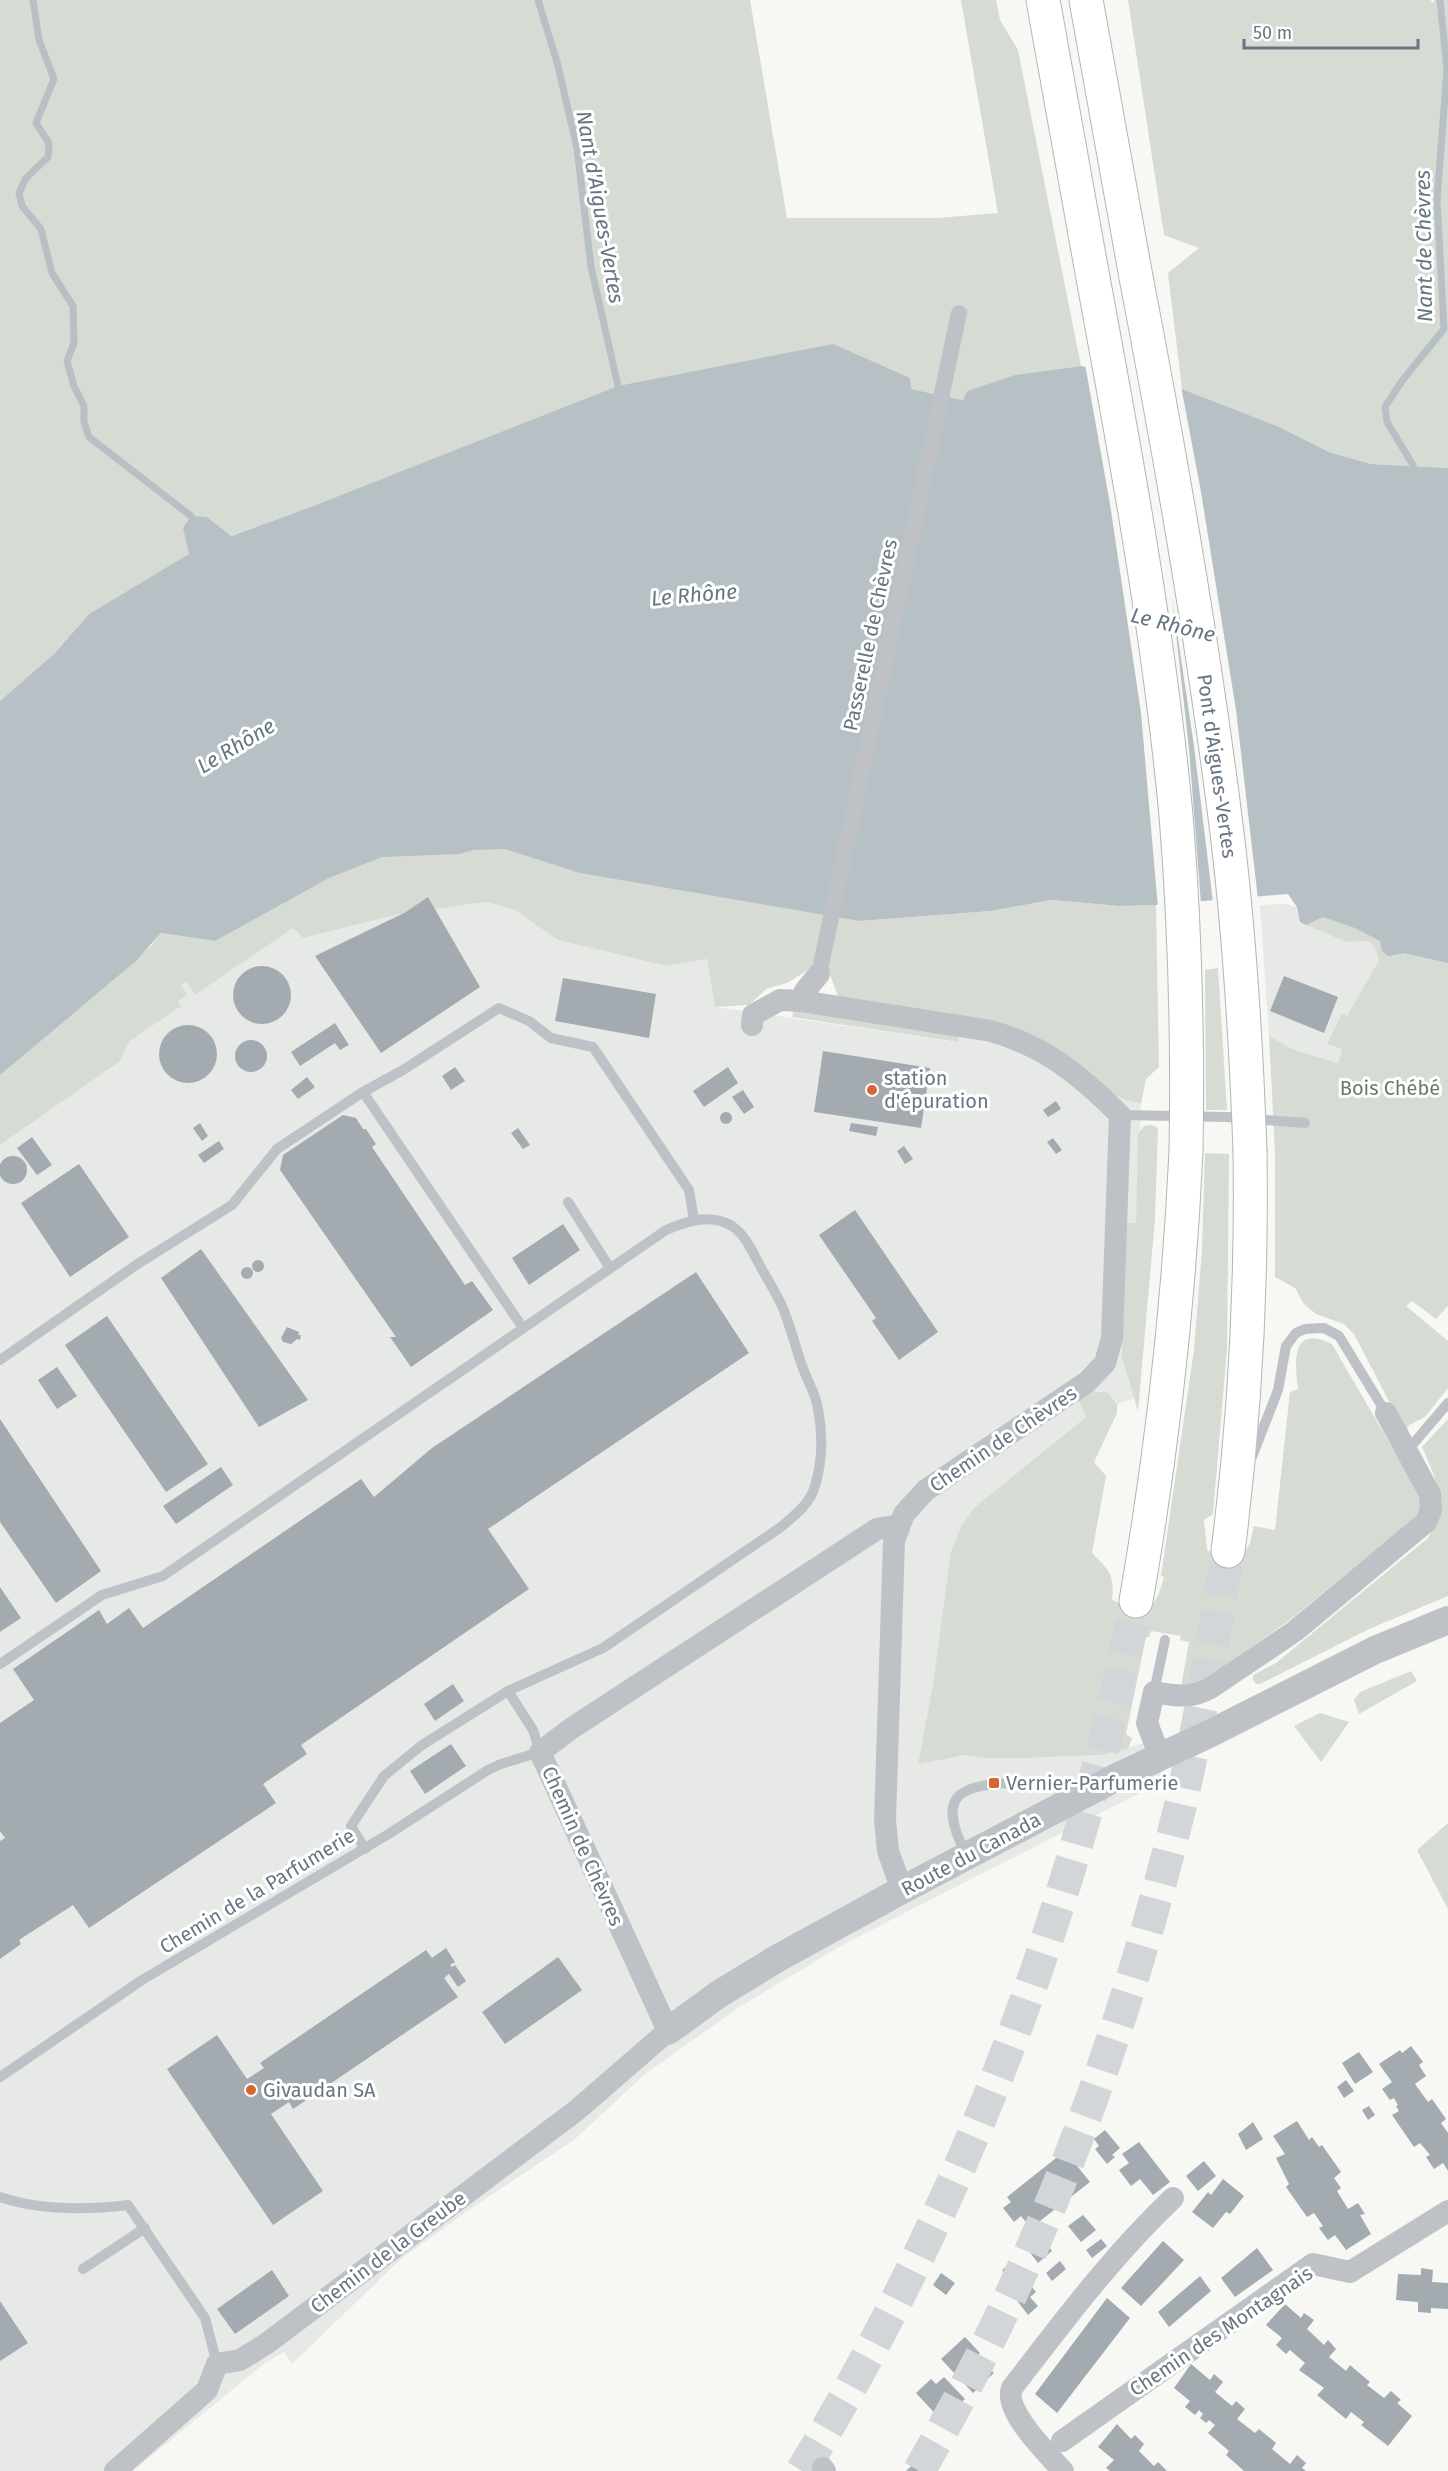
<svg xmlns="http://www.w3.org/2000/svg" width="1448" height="2471" viewBox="0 0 1448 2471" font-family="'Fira Sans',sans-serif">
  <rect width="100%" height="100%" fill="#f7f7f4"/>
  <g fill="#e7e9e7">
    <polygon points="428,897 435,909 486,902 516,910 558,940 666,966 707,959 716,1007 957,1042 959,1036 994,1024 1123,1099 1141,1104 1136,1224 1124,1223 1128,1380 1136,1398 1117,1404 1107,1392 1097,1390 1078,1400 1086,1417 975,1507 933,1684 918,1763 965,1755 983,1758 1024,1758 1100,1755 1151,1741 1167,1779 844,1944 741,2006 645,2074 574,2140 476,2205 401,2259 292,2364 284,2352 265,2363 133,2471 0,2471 0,1145 119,1062 130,1041 180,1006 177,1002 181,985 187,982 195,995 293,928 303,938 404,913"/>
    <polygon points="1286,904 1297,907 1297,912 1306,925 1346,942 1369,941 1374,947 1379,960 1347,1016 1343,1014 1327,1043 1342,1049 1338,1063 1292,1049 1269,1036 1260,905"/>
  </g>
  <g fill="#d6dbd4">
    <polygon points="0,0 750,0 787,218 938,218 998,213 961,0 996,0 1000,20 1018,50 1081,366 1015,375 967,391 963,400 911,389 910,386 316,505 230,536 207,517 183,528 190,554 89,614 55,653 0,701"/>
    <polygon points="1128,0 1430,0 1434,3 1434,0 1448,0 1448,468 1371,464 1329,452 1277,426 1182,389 1168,273 1199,248 1164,235"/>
    <polygon points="490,823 861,921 991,911 1051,900 1120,906 1156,905 1159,1067 1146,1079 1141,1104 1123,1099 1105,1089 1058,1049 840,1002 827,966 813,967 787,983 766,989 749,1005 715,1007 707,959 666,966 558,940 515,910 486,902 435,909 428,897 404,913 303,938 293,928 195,995 186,982 181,985 187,995 178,1001 181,1006 130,1041 119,1062 0,1145 0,1075 151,946 161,933 215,941 293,896 288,882"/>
    <polygon points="1448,888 1448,1306 1436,1319 1412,1301 1406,1306 1448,1341 1448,1388 1425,1417 1409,1425 1405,1432 1354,1334 1344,1324 1316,1314 1304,1304 1295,1288 1275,1277 1275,1152 1269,1036 1292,1049 1338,1063 1342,1049 1327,1044 1342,1013 1347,1016 1379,960 1374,947 1369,941 1346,942 1306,925 1322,917"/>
    <polygon points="1218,968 1227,1110 1206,1110 1205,970"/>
    <polygon points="794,1009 959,1036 958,1042 792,1017"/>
    <polygon points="1152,1125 1158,1128 1155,1219 1138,1411 1122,1358 1123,1223 1136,1223 1138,1134 1144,1126"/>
    <path d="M 1205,1153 L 1229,1154 L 1227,1348 L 1213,1514 L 1204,1520 L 1207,1550 L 1221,1558 L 1241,1559 L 1250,1543 L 1254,1526 L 1275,1530 L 1290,1392 L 1298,1389 C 1295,1363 1290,1324 1332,1344 L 1420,1496 L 1423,1504 L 1418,1515 L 1291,1619 L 1203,1681 L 1181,1687 L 1189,1642 L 1180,1640 L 1181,1636 L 1151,1631 L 1149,1637 L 1146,1637 L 1126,1734 L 1132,1738 L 1128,1749 L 1100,1755 L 1025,1758 L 983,1758 L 965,1755 L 918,1764 L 933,1684 L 951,1552 L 961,1527 L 975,1507 L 1086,1417 L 1078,1400 L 1090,1391 L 1107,1392 L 1117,1404 L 1117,1413 L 1094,1462 L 1106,1476 L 1092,1553 C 1109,1570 1115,1575 1112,1600 C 1145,1615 1154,1615 1164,1577 L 1161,1576 L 1194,1350 L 1202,1249 Z"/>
    <path d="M 1448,1419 L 1448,1596 L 1369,1629 L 1260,1684 L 1256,1684 L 1253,1680 L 1253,1675 L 1276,1663 L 1428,1538 C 1448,1500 1438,1484 1422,1447 Z"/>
    <polygon points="1411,1671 1417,1681 1359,1714 1354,1700 1360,1692"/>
    <polygon points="1320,1713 1349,1722 1321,1762 1294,1726"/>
    <polygon points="1448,1823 1448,1909 1417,1850"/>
  </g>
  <polygon fill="#b7c0c5" points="833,344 910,378 911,389 963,400 967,391 1015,375 1081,366 1182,389 1277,426 1329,452 1371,464 1448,468 1448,963 1404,953 1388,956 1382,951 1380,941 1355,928 1323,917 1306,925 1300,922 1297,907 1288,894 1156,905 1120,906 1051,900 991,911 860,921 580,873 505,849 473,850 459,854 382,857 329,878 215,941 161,933 136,961 0,1075 0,701 55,653 89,614 189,554 183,528 191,516 207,517 231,536 316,505 618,386"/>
  <polygon fill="#f7f7f4" points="1085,364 1181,386 1201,492 1236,710 1258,899 1213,903 1194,746 1172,598 1189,748 1201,904 1158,908 1141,713 1110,504"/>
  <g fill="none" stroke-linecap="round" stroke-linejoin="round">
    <g stroke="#b7c0c5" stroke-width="7">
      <polyline points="33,0 39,40 54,79 36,123 49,143 48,157 26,178 19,193 22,206 41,229 52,273 73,306 74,343 67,361 74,386 84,406 84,422 89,437 191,516"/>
      <polyline points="538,0 557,62 577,148 591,267 618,386"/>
      <polyline points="1413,465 1387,422 1385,407 1402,381 1444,329 1437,200 1447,70 1440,0"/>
    </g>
  </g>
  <g fill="#a3abb1">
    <polygon points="428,897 480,987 381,1053 315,956 404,913"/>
    <circle cx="262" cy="995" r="29"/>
    <polygon points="1284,976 1338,997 1324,1033 1270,1011"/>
    <polygon points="563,978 656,994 649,1038 555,1021"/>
    <polygon points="335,1023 349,1045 340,1050 335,1043 300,1066 291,1052"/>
    <circle cx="188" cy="1054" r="29"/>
    <circle cx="251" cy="1056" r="16"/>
    <polygon points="823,1051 930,1068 921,1128 814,1112"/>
    <polygon points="455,1067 465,1081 451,1090 442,1076"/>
    <polygon points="728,1067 738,1083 704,1107 693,1091"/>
    <polygon points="307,1077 315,1087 298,1099 291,1090"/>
    <polygon points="743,1090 754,1107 744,1114 732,1097"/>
    <polygon points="1056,1101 1061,1109 1048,1117 1043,1110"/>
    <circle cx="726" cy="1118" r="6"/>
    <polygon points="343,1115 356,1118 363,1129 366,1129 376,1144 372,1147 465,1285 472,1281 493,1310 411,1367 390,1337 396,1337 280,1170 283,1155"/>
    <polygon points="200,1123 208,1136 202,1141 193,1128"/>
    <polygon points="851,1123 878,1127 876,1136 849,1131"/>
    <polygon points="518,1128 530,1145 523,1149 511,1133"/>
    <polygon points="32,1137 52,1165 37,1175 17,1148"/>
    <polygon points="1053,1138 1062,1150 1056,1154 1047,1142"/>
    <polygon points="219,1141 224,1149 204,1163 198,1155"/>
    <polygon points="904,1146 913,1159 905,1164 897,1151"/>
    <circle cx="13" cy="1170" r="14"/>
    <polygon points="79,1164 129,1237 70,1277 21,1203"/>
    <polygon points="855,1210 938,1332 899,1360 872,1321 876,1318 819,1235"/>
    <polygon points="563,1224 580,1250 529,1285 512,1258"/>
    <polygon points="201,1249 308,1400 259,1427 161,1278"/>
    <circle cx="258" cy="1266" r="6"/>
    <circle cx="247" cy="1273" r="6"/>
    <polygon points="696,1272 749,1353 488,1529 529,1589 301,1745 307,1754 263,1784 276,1803 89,1928 73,1905 19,1940 21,1944 0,1959 0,1841 5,1838 0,1831 0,1723 34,1700 13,1669 99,1610 107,1624 129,1608 143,1628 361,1479 374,1497 432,1448"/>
    <polygon points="107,1316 208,1464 166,1492 65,1345"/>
    <polygon points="287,1327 299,1332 298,1335 301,1335 300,1340 297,1339 291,1344 283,1342 281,1338"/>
    <polygon points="57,1367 77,1396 57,1409 38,1380"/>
    <polygon points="0,1419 101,1571 56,1603 0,1522"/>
    <polygon points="221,1467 233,1485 176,1524 163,1506"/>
    <polygon points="0,1587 21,1618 0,1632"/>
    <polygon points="453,1684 464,1701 435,1721 424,1704"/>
    <polygon points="451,1744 466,1766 425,1794 410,1771"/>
    <polygon points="446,1948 455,1962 450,1965 452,1967 455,1965 466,1981 458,1987 449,1974 444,1978 458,1997 293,2109 289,2102 271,2114 323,2191 273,2225 167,2069 217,2035 247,2079 264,2068 260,2063 426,1950 432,1958"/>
    <polygon points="558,1957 582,1990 505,2044 482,2012"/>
    <polygon points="1411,2046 1423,2062 1419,2065 1426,2076 1415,2084 1428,2102 1432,2099 1446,2119 1441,2123 1448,2133 1448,2171 1443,2163 1434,2169 1426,2157 1430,2155 1420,2143 1414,2147 1392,2115 1399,2111 1396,2106 1398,2105 1394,2098 1390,2100 1382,2089 1392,2082 1379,2064 1400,2050 1402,2053"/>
    <polygon points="1359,2052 1373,2072 1355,2084 1342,2063"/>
    <polygon points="1346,2080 1354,2091 1344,2098 1337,2087"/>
    <polygon points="1369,2106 1375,2115 1368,2120 1362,2110"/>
    <polygon points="1297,2121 1309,2140 1312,2137 1319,2147 1322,2145 1341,2172 1334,2178 1341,2188 1337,2191 1348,2209 1358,2203 1365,2214 1360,2215 1371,2234 1346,2250 1335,2235 1328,2240 1319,2228 1323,2226 1314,2213 1307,2217 1286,2187 1289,2184 1276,2158 1285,2154 1273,2136"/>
    <polygon points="1253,2122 1263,2139 1246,2150 1238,2134"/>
    <polygon points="1105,2130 1120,2148 1112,2155 1115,2157 1107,2164 1095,2149 1099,2146 1094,2139"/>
    <polygon points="1139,2142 1170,2182 1153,2195 1140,2179 1131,2186 1119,2170 1129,2163 1122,2154"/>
    <polygon points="1065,2151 1090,2182 1031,2228 1021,2216 1014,2222 1003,2208 1011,2202 1007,2197"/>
    <polygon points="1204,2161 1216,2176 1198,2191 1186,2176"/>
    <polygon points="1223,2179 1244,2196 1230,2214 1226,2212 1213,2228 1192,2212 1208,2192 1211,2195"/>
    <polygon points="1083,2215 1096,2230 1081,2242 1068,2226"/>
    <polygon points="1040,2235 1052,2251 1038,2263 1025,2246"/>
    <polygon points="1101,2239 1107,2246 1092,2258 1086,2250"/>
    <polygon points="1163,2241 1184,2260 1141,2306 1121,2288"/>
    <polygon points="1257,2248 1273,2270 1235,2297 1221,2278"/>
    <polygon points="1060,2261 1066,2269 1052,2281 1046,2273"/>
    <polygon points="1011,2263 1036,2292 1030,2297 1038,2306 1028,2315 1002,2281 1007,2276 1002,2270"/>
    <polygon points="1421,2268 1433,2270 1432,2282 1448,2283 1448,2309 1431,2308 1431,2313 1418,2312 1418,2302 1396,2300 1398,2274 1421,2275"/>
    <polygon points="272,2270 289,2296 235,2334 217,2309"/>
    <polygon points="941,2273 955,2283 946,2295 933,2285"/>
    <polygon points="1200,2276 1211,2291 1169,2327 1158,2312"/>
    <polygon points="1107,2298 1130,2318 1057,2413 1035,2394"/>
    <polygon points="0,2301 28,2343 0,2361"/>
    <polygon points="1285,2304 1301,2318 1304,2313 1314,2320 1307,2329 1324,2345 1328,2340 1336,2349 1329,2357 1346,2371 1350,2365 1370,2382 1367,2385 1384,2398 1391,2391 1401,2400 1397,2403 1412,2416 1388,2446 1361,2425 1364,2422 1351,2412 1346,2419 1317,2395 1324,2388 1299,2370 1305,2363 1290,2350 1286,2354 1276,2345 1282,2338 1266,2325"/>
    <polygon points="965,2337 980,2353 977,2356 994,2373 973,2393 941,2359"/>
    <polygon points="1191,2364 1210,2380 1214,2374 1223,2382 1215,2392 1232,2406 1236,2401 1245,2409 1237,2419 1255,2433 1259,2429 1276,2443 1272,2449 1290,2464 1297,2455 1306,2463 1302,2468 1306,2471 1244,2471 1226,2455 1229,2451 1208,2433 1215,2425 1209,2420 1206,2423 1200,2418 1203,2414 1199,2410 1195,2415 1185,2407 1190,2401 1174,2388"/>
    <polygon points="944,2377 965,2399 942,2421 916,2393 931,2379 936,2384"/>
    <polygon points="1117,2424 1131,2439 1135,2435 1144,2444 1139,2451 1154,2466 1158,2462 1167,2471 1110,2471 1106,2468 1114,2460 1098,2447"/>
    <polygon points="917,2461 926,2471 906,2471"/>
  </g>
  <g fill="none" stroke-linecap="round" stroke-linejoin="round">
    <g stroke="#d3d6d8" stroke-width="33" stroke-dasharray="33 16" stroke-linecap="butt">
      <path d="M 802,2471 C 965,2201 1075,1910 1136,1601"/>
      <path d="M 919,2471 C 1039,2265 1123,2038 1180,1807 C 1200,1722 1214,1637 1228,1551"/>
    </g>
    <g stroke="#b2b5b9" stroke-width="35">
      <g id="motorway">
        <polyline points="1043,0 1093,278"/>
        <polyline points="1086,0 1136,277"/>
        <path d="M 1228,1551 C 1245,1419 1252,1286 1250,1152"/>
        <path d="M 1136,1601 C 1162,1452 1179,1302 1186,1151"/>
      </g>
    </g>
    <g stroke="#bec2c6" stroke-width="10">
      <polyline points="363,1092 523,1328"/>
      <polyline points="1120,1115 1227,1117 1305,1123"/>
      <polyline points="568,1202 610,1268"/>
      <polyline points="0,1360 136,1265 232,1205 277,1149 363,1092 403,1070 499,1008 529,1021 551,1038 593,1047 689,1190 694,1220"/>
      <polyline points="1407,1451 1448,1403"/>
      <polyline points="1252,1457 1278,1390 1286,1346 1296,1333 1305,1329 1324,1328 1339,1336 1386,1413"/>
      <path d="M 0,1664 L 102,1595 L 163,1576 L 666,1230 C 687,1221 711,1213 732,1226 C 745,1235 751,1249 758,1262 C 766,1277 775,1291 782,1306 C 791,1327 796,1350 804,1371 C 809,1384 816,1395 818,1409 C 823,1434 822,1462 815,1486 C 810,1504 795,1515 781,1527 L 603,1648 L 508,1691 L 422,1745 L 384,1776 L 351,1826 L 365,1849"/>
      <polyline points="1154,1692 1165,1640"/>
      <path d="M 966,1854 C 934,1792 962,1784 1019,1783 C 1042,1783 1062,1782 1084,1787"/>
      <polyline points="0,2077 142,1980 387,1835 488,1770 501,1764 540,1752 533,1730 508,1691"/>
      <path d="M 0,2197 C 41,2211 86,2210 128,2205 L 205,2318 L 217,2364"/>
      <polyline points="83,2269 145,2228"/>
    </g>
    <polyline stroke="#bec2c6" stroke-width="16" points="819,974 959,313"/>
    <g stroke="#bec2c6" stroke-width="22">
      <polyline points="801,1001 805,991 819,974"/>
      <path d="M 752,1025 L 753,1015 L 780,1000 L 801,1001 L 991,1031 C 1046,1047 1080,1075 1120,1115 L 1112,1338 L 1105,1363 L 1087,1382 L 926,1490 L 904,1514 L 894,1541 L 885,1820 L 888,1851 L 902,1890"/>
      <path d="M 1160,1757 L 1147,1723 L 1154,1692 C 1176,1696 1192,1699 1212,1687 L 1295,1631 L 1426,1522 L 1431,1510 L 1430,1494 L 1386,1413"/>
      <polyline points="1062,2441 1313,2264 1350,2272 1448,2211"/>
      <polyline points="823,2468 825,2471"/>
      <polyline points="115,2471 207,2390 217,2364 240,2360 266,2344 577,2110 668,2031 540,1752 572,1728 877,1529 899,1525"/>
      <path d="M 1063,2471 C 1048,2454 1003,2411 1012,2388 C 1063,2322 1112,2256 1173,2198"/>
    </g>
    <polyline stroke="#bec2c6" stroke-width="28" points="668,2031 719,1994 778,1958 902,1890 1117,1777 1209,1734 1375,1650 1448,1620"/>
    <use href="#motorway" stroke="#fff" stroke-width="33"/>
    <g stroke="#b2b5b9" stroke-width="35" stroke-linecap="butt">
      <g id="motorway-bridge">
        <path d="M 1136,277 C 1170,453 1201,630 1224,809 C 1239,923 1246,1037 1250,1152"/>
        <path d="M 1093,278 C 1126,456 1159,635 1176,815 C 1185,927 1188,1039 1186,1151"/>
      </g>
    </g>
    <use href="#motorway-bridge" stroke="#fff" stroke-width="33"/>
  </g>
  <g fill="#d66735" stroke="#fff" stroke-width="2">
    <circle cx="872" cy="1090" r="6"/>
    <rect x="988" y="1777" width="12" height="12" rx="3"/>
    <circle cx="251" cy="2090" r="6"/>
  </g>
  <g text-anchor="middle" stroke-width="6" stroke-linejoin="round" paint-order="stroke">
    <g font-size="20" fill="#687583" stroke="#fff">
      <text transform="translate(870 635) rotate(-78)" y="7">Passerelle de Chèvres</text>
      <text transform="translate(1217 766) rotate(82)" y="7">Pont d'Aigues-Vertes</text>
      <text transform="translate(1003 1439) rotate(-34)" y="7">Chemin de Chèvres</text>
      <text transform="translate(583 1846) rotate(66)" y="7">Chemin de Chèvres</text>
      <text transform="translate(971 1854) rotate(-28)" y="7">Route du Canada</text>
      <text transform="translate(257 1891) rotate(-31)" y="7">Chemin de la Parfumerie</text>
      <text transform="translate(388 2252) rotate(-37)" y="7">Chemin de la Greube</text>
      <text transform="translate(1221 2331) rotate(-34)" y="7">Chemin des Montagnais</text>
    </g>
    <g font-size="20" fill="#687583" stroke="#fff" text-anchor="start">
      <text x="884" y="1085">station<tspan x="884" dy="23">d'épuration</tspan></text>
      <text x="1006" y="1790">Vernier-Parfumerie</text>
      <text x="263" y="2097">Givaudan SA</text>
    </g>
    <g font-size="20" fill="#697b66" stroke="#fff">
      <text x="1390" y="1095">Bois Chébé</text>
    </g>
    <g font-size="21" font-style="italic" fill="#64767f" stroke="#fff">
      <text transform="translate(600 207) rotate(80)" y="7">Nant d'Aigues-Vertes</text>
      <text transform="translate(1424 246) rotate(-91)" y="7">Nant de Chèvres</text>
      <text transform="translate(694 595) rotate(-5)" y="7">Le Rhône</text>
      <text transform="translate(1173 625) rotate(14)" y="7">Le Rhône</text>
      <text transform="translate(236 746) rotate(-31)" y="7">Le Rhône</text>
    </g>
  </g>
  <path d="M1244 39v9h174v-9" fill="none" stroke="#687583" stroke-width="3"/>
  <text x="1253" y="39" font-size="18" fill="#687583" stroke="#ffffff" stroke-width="4.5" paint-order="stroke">50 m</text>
</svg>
